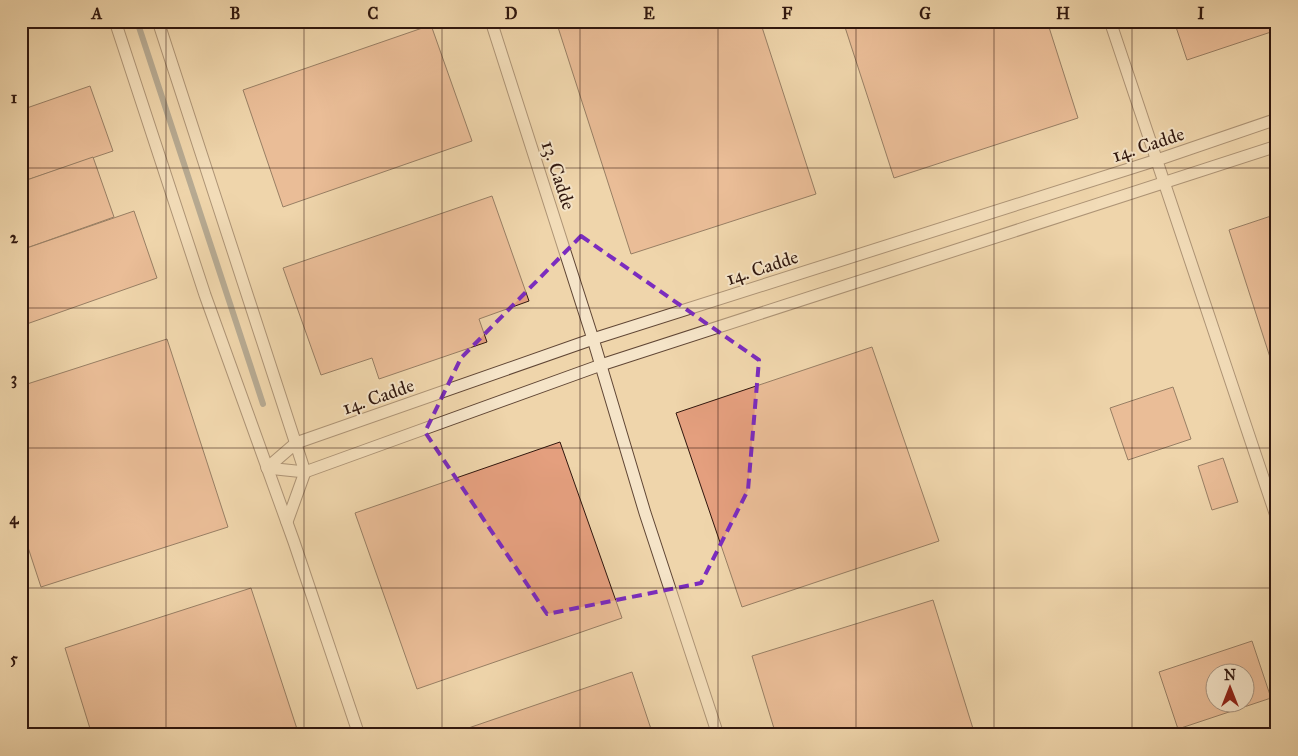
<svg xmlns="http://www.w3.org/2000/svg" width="1298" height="756" viewBox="0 0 1298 756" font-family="'IM FELL Great Primer',serif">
  <rect width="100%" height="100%" fill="#efd5ab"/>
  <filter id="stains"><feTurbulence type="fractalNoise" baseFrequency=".004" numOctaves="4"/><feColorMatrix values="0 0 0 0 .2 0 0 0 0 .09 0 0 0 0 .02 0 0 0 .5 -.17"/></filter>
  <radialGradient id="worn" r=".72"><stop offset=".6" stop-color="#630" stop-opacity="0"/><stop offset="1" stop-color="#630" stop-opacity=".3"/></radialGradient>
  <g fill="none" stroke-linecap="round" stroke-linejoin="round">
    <polyline stroke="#737673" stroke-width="6" points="137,21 263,404"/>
  </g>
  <g fill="#e49f7e" stroke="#30170e" fill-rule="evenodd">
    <polygon points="556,21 760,21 816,194 631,254"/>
    <polygon points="843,21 1047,21 1078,118 894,178"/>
    <polygon points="1174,21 1275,21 1277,30 1187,60"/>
    <polygon points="431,25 472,141 283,207 243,90"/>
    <polygon points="90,86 113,151 21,182 21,110"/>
    <polygon points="93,157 114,217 21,250 21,182"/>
    <polygon points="492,196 529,301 479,319 487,342 379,379 372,358 321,375 283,268"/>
    <polygon points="134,211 157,278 21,326 21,250"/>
    <polygon points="1277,214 1277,379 1229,230"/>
    <polygon points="167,339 228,527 41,587 21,526 21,386"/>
    <polygon points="872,347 939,541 742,607 676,413"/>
    <polygon points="1173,387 1191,439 1128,460 1110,408"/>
    <polygon points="560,442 622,618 417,689 355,513"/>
    <polygon points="1223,458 1238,502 1212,510 1198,466"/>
    <polygon points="251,588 299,735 92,735 65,648"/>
    <polygon points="933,600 975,735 776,735 752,656"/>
    <path d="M 1252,641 L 1271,698 L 1178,729 L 1159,672 ZM 1216,674 L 1246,674 L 1246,704 L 1216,704 Z"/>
    <polygon points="632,672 653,735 448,735"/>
  </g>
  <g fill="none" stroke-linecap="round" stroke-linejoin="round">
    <g stroke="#604635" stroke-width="13">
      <g id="service">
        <polyline points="115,21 205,295 294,542 359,735"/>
        <polyline points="158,21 305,472 287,522"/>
        <polyline points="491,21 593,339 645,513 718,735"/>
        <polyline points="1110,21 1277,519"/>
        <polyline points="267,468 296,443 593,339 1157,160 1277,119"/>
        <polyline points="267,468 305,472 601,365 1277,146"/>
      </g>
    </g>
    <use href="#service" stroke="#f5e4c8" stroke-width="11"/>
  </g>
  <path d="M0 0H1298V756H0ZM 581,236 L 759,360 L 748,490 L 701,583 L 547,614 L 425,432 L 461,358 Z" fill="#efd5ab" fill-opacity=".55" fill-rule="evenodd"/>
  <path fill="none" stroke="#7b2cbf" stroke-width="4" stroke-dasharray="10 6" stroke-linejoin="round" d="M 581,236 L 759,360 L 748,490 L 701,583 L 547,614 L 425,432 L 461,358 Z"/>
  <path fill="none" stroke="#30170e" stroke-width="1" stroke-opacity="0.55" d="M 166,21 L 166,735M 304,21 L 304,735M 442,21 L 442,735M 580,21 L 580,735M 718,21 L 718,735M 856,21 L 856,735M 994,21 L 994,735M 1132,21 L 1132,735M 21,168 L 1277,168M 21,308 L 1277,308M 21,448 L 1277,448M 21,588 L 1277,588"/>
  <g text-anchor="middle" stroke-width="4" stroke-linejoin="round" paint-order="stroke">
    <g font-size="19" fill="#30170e" stroke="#f5e4c8">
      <text transform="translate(1148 144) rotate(-18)" y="7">14. Cadde</text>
      <text transform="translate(559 175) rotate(72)" y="7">13. Cadde</text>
      <text transform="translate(762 267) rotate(-18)" y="7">14. Cadde</text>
      <text transform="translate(378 396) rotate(-19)" y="7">14. Cadde</text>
    </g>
  </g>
  <rect width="1298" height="756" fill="none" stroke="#efd5ab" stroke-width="55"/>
  <g transform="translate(1230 688)"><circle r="24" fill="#f5e4c8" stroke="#a6927e"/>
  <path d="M0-4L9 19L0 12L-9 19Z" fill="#8f2418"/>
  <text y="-8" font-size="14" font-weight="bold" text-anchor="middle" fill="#30170e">N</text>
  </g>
  <rect x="28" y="28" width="1242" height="700" fill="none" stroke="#30170e" stroke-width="2"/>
  <g font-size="16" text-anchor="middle" font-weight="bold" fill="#30170e">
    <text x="97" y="19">A</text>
    <text x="235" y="19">B</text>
    <text x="373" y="19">C</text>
    <text x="511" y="19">D</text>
    <text x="649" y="19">E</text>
    <text x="787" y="19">F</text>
    <text x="925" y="19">G</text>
    <text x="1063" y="19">H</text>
    <text x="1201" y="19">I</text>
    <text x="14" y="103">1</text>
    <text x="14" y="243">2</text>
    <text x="14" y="384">3</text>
    <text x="14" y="524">4</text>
    <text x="14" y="664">5</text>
  </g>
  <rect width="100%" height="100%" filter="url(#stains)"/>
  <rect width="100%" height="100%" fill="url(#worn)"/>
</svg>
